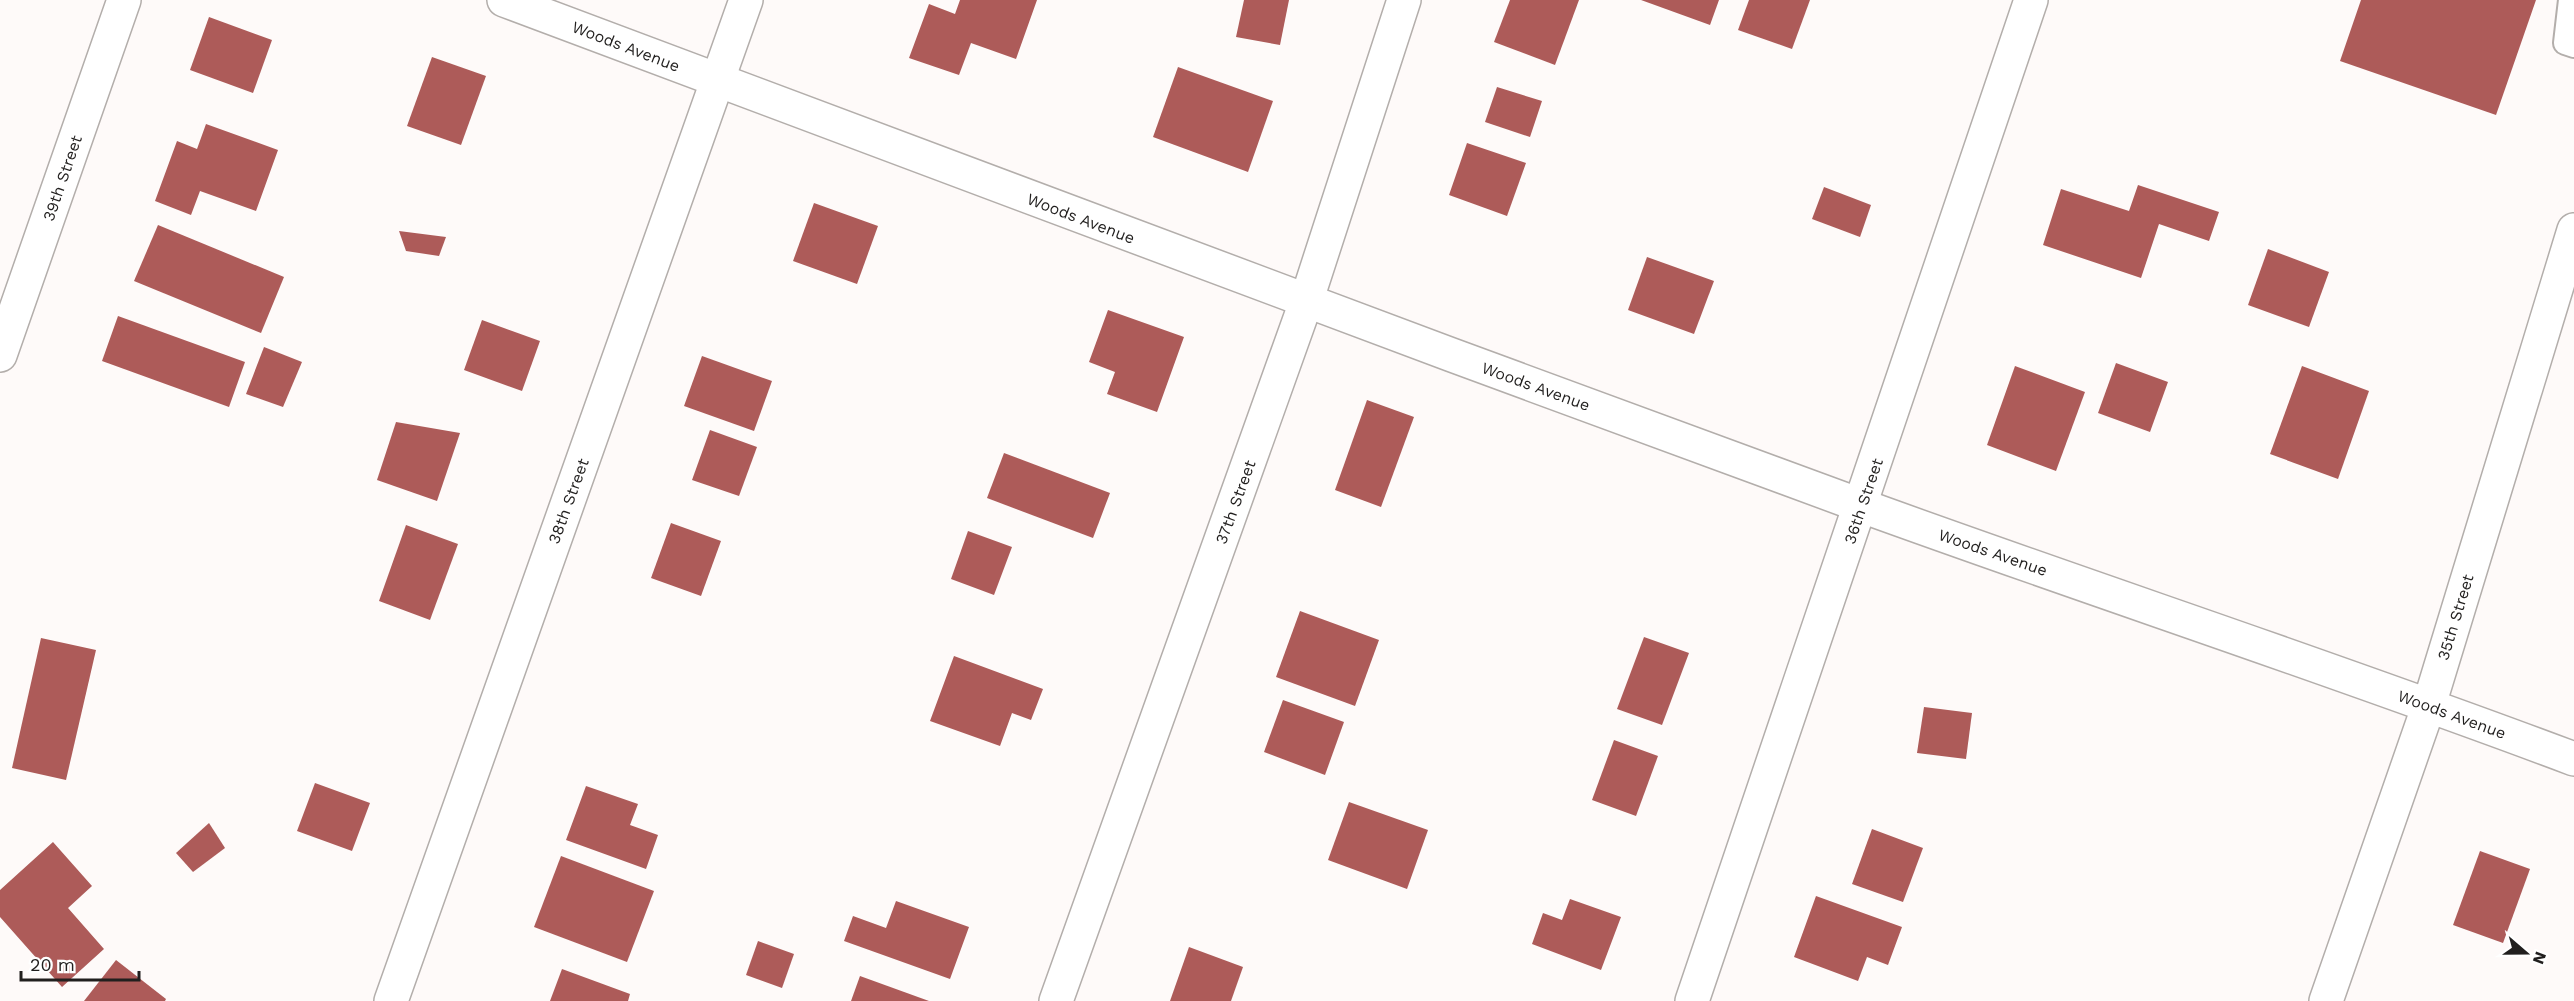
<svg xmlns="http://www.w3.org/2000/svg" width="2574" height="1001" viewBox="0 0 2574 1001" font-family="'Work Sans',sans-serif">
  <rect width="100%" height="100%" fill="#fefaf9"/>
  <g fill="#ad5b59">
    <polygon points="960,0 1037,0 1016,59 971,43 959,75 909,58 929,4 955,14"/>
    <polygon points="1244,0 1289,0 1280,45 1236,37"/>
    <polygon points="1510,0 1579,0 1555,65 1494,42"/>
    <polygon points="1641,0 1719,0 1710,25"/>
    <polygon points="1749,0 1810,0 1792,49 1738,30"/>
    <polygon points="2361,0 2536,0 2496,115 2340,61"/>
    <polygon points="209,17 272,40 253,93 190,70"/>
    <polygon points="432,57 486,76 461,145 407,126"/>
    <polygon points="1178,67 1273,101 1248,172 1153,137"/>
    <polygon points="1497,87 1542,101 1530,137 1485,122"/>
    <polygon points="206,124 278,150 256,211 200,191 191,215 155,201 177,141 197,149"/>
    <polygon points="1467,143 1526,163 1507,216 1449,195"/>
    <polygon points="2138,185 2219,212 2209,241 2159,224 2141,278 2043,245 2061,189 2129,211"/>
    <polygon points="1824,187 1871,205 1860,237 1812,219"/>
    <polygon points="814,203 878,226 857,284 793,261"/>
    <polygon points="158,225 284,277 261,333 134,281"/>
    <polygon points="399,231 446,237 439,256 406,251"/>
    <polygon points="2268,249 2329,272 2309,327 2248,305"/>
    <polygon points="1647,257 1714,281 1694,334 1628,310"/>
    <polygon points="1108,310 1184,337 1157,412 1107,394 1115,372 1089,362"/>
    <polygon points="118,316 245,362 229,407 102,361"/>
    <polygon points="482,320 540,341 522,391 464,370"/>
    <polygon points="264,347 302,362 283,407 246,394"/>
    <polygon points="702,356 772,381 754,431 684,406"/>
    <polygon points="2116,363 2168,382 2150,432 2098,413"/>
    <polygon points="2015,366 2085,392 2056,471 1987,445"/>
    <polygon points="2302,366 2369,391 2338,479 2270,454"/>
    <polygon points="1367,400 1414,417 1381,507 1335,490"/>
    <polygon points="396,422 460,433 437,501 377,480"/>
    <polygon points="710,430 757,447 739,496 692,480"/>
    <polygon points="1004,453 1110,493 1093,538 987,498"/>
    <polygon points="671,523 721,541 701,596 651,578"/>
    <polygon points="406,525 458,544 430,620 379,601"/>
    <polygon points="968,531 1012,547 994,595 951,579"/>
    <polygon points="1300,611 1379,640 1355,706 1276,677"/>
    <polygon points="1644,637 1689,653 1662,725 1617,709"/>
    <polygon points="41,638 96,650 66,780 12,768"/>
    <polygon points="954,656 1043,689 1031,720 1012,713 1000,746 930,721"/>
    <polygon points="1283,700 1344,722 1325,775 1264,752"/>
    <polygon points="1924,707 1972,713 1966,759 1917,753"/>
    <polygon points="1614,740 1658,756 1636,816 1592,800"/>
    <polygon points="315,783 370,803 352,851 297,831"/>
    <polygon points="586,786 638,804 630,825 658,835 646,869 566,840"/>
    <polygon points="1349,802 1428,830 1407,889 1328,860"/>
    <polygon points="209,823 225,848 193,872 176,853"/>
    <polygon points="1872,829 1923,848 1903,902 1852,884"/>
    <polygon points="53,842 92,886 68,908 104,949 62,987 0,917 0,890"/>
    <polygon points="2480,851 2530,869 2503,943 2453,925"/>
    <polygon points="561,856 654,891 627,962 534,927"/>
    <polygon points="1816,896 1902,927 1888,965 1867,957 1858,981 1794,957"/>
    <polygon points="1570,899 1621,917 1601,970 1532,944 1543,913 1562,920"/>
    <polygon points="896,901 969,927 950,979 844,941 853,916 886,928"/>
    <polygon points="758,941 794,954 782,988 746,975"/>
    <polygon points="1189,947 1243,967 1231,1001 1170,1001"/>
    <polygon points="116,960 166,999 165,1001 84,1001"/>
    <polygon points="562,969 630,994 628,1001 550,1001"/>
    <polygon points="860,976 929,1001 851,1001"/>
  </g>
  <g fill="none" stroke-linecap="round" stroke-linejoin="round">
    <g stroke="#b3aeab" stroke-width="26">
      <polyline id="service" points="2570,0 2565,43 2574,46"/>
    </g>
    <g stroke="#b3aeab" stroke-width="36">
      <g id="minor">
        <path d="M 504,0 C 953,170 1403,338 1854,503 C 2093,590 2336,669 2574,759"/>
        <polyline points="391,1001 746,0"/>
        <polyline points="1056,1001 1306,302 1404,0"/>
        <polyline points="1692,1001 2031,0"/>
        <polyline points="2326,1001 2429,705 2574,230"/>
      </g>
    </g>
    <g stroke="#b3aeab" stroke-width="36">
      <polyline id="tertiary" points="0,355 124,0"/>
    </g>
    <use href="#service" stroke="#fff" stroke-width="22"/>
    <use href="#minor" stroke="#fff" stroke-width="33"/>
    <use href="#tertiary" stroke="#fff" stroke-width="33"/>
  </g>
  <g text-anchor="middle" stroke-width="4.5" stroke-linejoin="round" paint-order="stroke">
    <g font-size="16" fill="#211f1e" stroke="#fff">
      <text transform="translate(626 46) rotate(21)" y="6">Woods Avenue</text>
      <text transform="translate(62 178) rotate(-71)" y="6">39th Street</text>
      <text transform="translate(1081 218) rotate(21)" y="6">Woods Avenue</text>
      <text transform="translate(1536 386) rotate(20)" y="6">Woods Avenue</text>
      <text transform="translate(568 501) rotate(-70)" y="6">38th Street</text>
      <text transform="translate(1863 501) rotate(-71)" y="6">36th Street</text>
      <text transform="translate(1235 502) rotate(-70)" y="6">37th Street</text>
      <text transform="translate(1993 552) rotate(19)" y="6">Woods Avenue</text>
      <text transform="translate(2455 617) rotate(-73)" y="6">35th Street</text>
      <text transform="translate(2452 714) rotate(20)" y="6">Woods Avenue</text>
    </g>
  </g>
  <g transform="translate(2526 953) rotate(110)" stroke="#ffffff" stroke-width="4.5" paint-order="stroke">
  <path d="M0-4.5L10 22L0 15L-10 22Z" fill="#211f1e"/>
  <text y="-9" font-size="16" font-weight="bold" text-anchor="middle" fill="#211f1e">N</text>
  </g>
  <path d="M21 971v9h118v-9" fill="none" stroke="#211f1e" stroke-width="3"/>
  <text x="30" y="971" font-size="18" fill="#211f1e" stroke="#ffffff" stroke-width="4.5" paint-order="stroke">20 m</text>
</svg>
